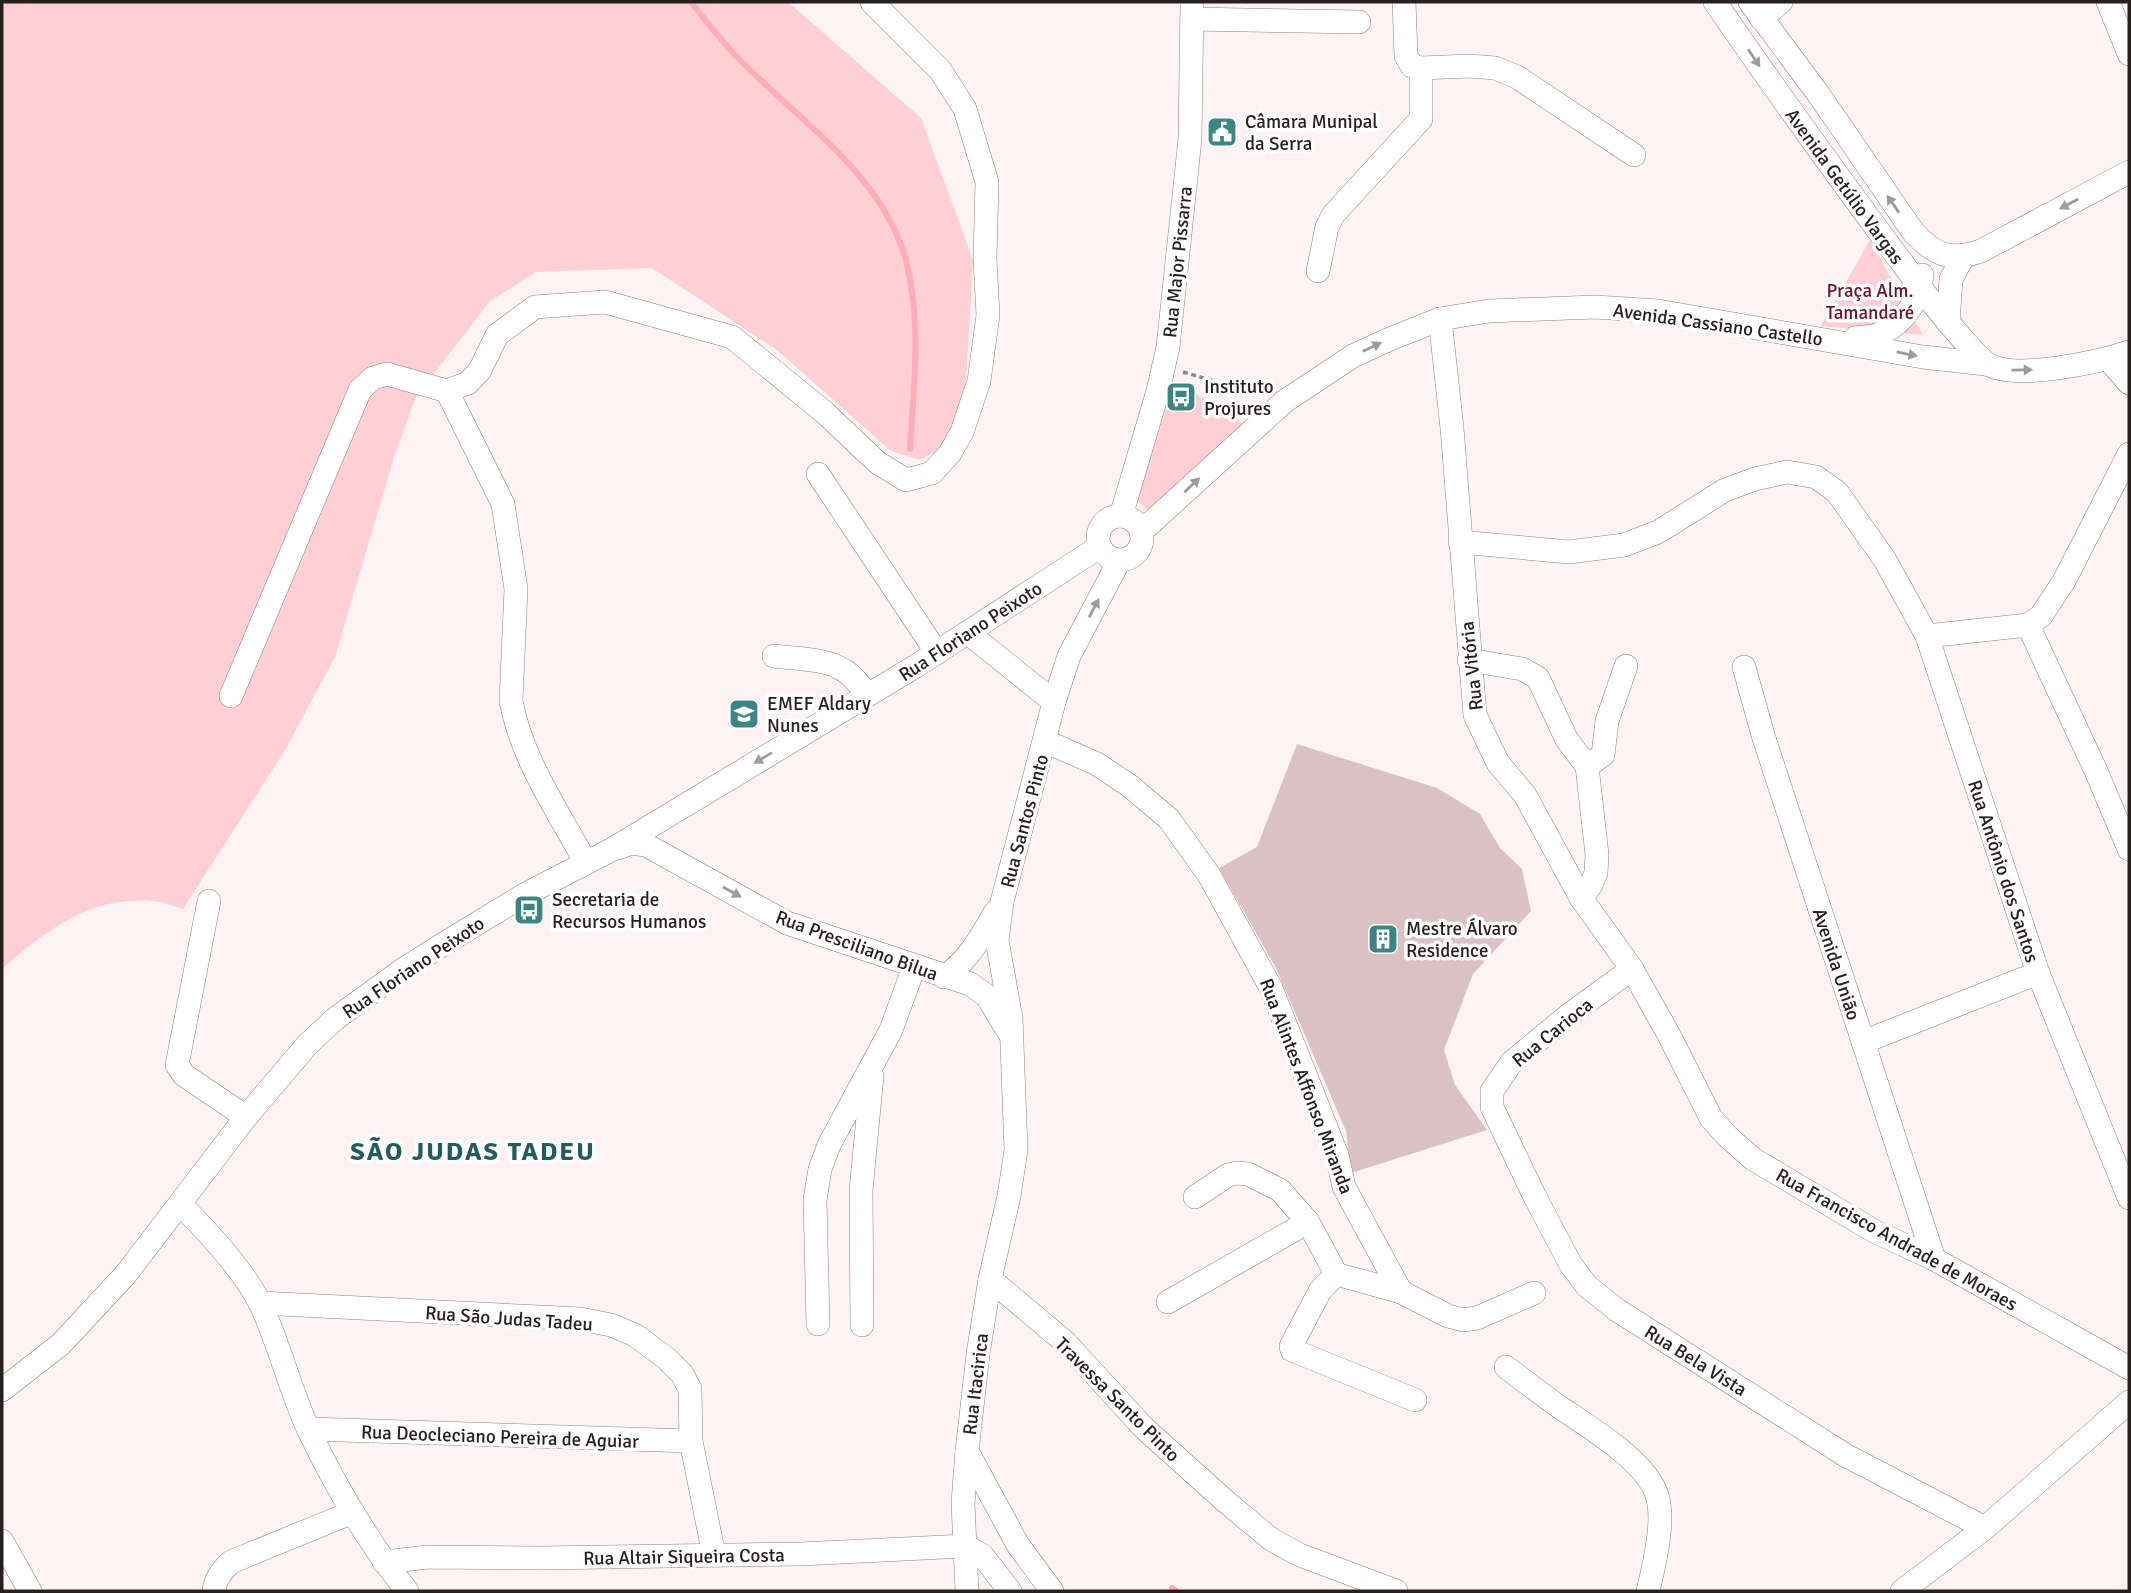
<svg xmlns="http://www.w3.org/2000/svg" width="2131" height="1593" viewBox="0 0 2131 1593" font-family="Signika,sans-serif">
  <rect width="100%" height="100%" fill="#fdf3f4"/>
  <g fill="#fecfd3">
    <path d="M 2,2 L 788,2 L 921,118 L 973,260 L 964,416 L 947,445 L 920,460 L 891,451 L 777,350 L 652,268 L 536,272 L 490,301 L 416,397 L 394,457 L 335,657 L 284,752 L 183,909 C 173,906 162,901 152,901 C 89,896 46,931 2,969 Z"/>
    <polygon points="1870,240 1923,335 1821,326"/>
    <polygon points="1176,381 1242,423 1154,517 1138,501 1141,482"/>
  </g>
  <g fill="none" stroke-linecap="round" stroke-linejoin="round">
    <g stroke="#fcaeb7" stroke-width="6">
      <path d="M 691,2 C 705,20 719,38 735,55 C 794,117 880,171 905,257 C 922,319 914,386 910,449"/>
      <polyline points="1172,1588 1176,1591"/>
    </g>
  </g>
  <polygon fill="#dac2c4" points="1297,744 1437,788 1480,814 1500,848 1522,869 1531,911 1473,974 1444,1050 1455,1085 1487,1130 1351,1173 1346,1131 1276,968 1219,868 1257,847"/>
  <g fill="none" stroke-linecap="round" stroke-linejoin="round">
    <g stroke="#927c7e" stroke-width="24">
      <g id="minor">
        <polyline points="1404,2 1406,56 1412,66 1421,68 1470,66 1495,68 1517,77 1634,155"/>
        <path d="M 1715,2 C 1776,91 1839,178 1903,264 C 1923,292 1944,318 1966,343 C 1973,350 1980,360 1989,365 C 2017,380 2099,362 2129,352"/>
        <path d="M 1750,2 L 1819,95 L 1914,233 C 1936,256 1951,261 1981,251 L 2129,172"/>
        <polyline points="2108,2 2129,54"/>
        <polyline points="1761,18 1781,2"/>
        <polyline points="1192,19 1359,22"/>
        <polyline points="1318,271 1327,227 1333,215 1421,119 1421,68"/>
        <polyline points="1440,319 1452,428 1475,715 1498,763 1525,795 1581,898 1632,969 1669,1035 1711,1118 1727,1136 1753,1159 1874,1231 1934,1259 2129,1368"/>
        <polyline points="1948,323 1951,279 1963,257"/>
        <path d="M 1855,338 C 1863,337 1875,337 1882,333 C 1905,322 1920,299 1922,275"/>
        <polyline points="2108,359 2129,383"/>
        <polyline points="447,391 468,383 480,370 497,335 535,307 605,302 732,337 824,412 878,463 906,480 932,473 950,453 962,432 979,381 988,315 985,259 987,182 965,109 940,70 872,2"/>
        <path d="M 447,391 L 503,504 L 516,589 L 511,701 C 522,760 558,811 586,863"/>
        <polyline points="2129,454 2064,581 2041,616 2028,625 2096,771 2129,849"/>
        <polyline points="818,474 937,653"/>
        <polyline points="1121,516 1158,391 1168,347 1190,139 1192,2"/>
        <circle cx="1120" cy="538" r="22"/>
        <polyline points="1142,531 1285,401 1353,356 1390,339 1440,319 1489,311 1595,307 1658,311 1923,357 1986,364"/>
        <polyline points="1460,542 1569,552 1624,545 1658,532 1725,490 1755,479 1787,472 1816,477 1837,492 1885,560 1927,636 2038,973 2129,1198"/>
        <polyline points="968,633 1054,702"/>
        <polyline points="1927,636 2028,625"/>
        <path d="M 774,656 C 796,659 826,658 845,671 C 854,677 861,686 868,695"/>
        <polyline points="1469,660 1522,669 1538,678 1567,740 1587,766 1597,855 1596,873 1591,885 1581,898"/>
        <polyline points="1744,667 1763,735 1934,1259"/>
        <polyline points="231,696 360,390 373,378 387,374 447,391"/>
        <polyline points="1045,741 1097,764 1130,786 1169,819 1209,875 1271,988 1337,1155 1344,1187 1401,1292"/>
        <polyline points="1587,766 1603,755 1607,721 1626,666"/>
        <polyline points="618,848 631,843 646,845 787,923 970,984 987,996 1008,1031"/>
        <polyline points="209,901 177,1065 184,1075 246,1117"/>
        <polyline points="1632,969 1569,1015 1512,1062 1492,1091 1492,1107 1535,1197 1571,1265 1587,1286 1617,1310 1845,1455 1985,1528"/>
        <path d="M 944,977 C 969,960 981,937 996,911"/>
        <polyline points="1863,1042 2038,973"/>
        <polyline points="1195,1197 1228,1175 1237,1173 1248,1174 1280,1190 1308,1222 1336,1274 1401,1292 1448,1316 1463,1320 1477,1318 1534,1293"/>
        <path d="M 181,1205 C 207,1231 245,1272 261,1305 C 280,1346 290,1390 309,1431 C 336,1487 368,1542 407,1591"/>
        <polyline points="1336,1274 1320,1291 1291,1346 1292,1350 1415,1400"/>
        <polyline points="990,1279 1066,1343 1144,1428 1224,1500 1272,1540 1300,1555 1396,1591"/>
        <polyline points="1168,1302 1308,1222"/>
        <polyline points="260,1303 580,1319 611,1325 635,1335 667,1359 682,1374 690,1389 691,1441 714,1555"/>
        <polyline points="818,1324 815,1200 820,1169 829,1145 891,1030 914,967"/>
        <polyline points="862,1325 861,1190 872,1076"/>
        <path d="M 1506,1367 C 1523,1380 1540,1393 1558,1406 C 1587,1426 1640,1457 1655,1490 C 1667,1515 1654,1565 1648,1591"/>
        <polyline points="2,1390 61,1344 126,1274 246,1117 307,1045 335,1019 401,971 442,945 524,895 611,850 916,666 1099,547"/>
        <polyline points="309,1429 691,1441"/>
        <polyline points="967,1451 963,1503 967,1591"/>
        <polyline points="2,1541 30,1591"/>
        <polyline points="384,1562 428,1557 543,1558 801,1554 965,1546 982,1555 1010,1591"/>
        <path d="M 214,1591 C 215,1579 222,1570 231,1562 L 353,1512"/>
        <polyline points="1052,1591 1018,1545 967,1451 978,1354 990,1279 1009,1196 1016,1150 1011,1018 997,940 1002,902 1054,702 1069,656 1119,561"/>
        <polyline points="1902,1591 1985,1528 2129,1402"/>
      </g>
    </g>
    <polyline stroke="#8d8484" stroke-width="3.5" stroke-dasharray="5 3.5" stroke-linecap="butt" points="1183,372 1263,395"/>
    <use href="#minor" stroke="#fff" stroke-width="23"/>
  </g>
  <defs><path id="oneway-solid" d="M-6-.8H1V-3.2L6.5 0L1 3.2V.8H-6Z" transform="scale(1.75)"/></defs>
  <g fill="#9e9b9b">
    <use href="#oneway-solid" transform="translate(1754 58) rotate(56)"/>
    <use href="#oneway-solid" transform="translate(1893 204) rotate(-125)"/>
    <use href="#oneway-solid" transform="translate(2069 204) rotate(152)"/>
    <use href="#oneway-solid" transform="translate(1372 347) rotate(-26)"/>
    <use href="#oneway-solid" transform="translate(1907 354) rotate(11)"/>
    <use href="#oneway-solid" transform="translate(2022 370) rotate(-1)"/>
    <use href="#oneway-solid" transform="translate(1192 485) rotate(-43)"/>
    <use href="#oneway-solid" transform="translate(1094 608) rotate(-62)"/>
    <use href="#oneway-solid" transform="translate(763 758) rotate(149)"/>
    <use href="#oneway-solid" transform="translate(732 892) rotate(29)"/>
  </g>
  <defs>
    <g id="civic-square" transform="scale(1.575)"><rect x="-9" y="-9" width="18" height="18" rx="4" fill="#3c8582" stroke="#fff"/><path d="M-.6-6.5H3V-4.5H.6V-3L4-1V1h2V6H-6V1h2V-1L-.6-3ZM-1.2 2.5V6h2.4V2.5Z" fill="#fff"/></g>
    <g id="bus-square" transform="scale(1.575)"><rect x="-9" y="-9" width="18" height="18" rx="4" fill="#3c8582" stroke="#fff"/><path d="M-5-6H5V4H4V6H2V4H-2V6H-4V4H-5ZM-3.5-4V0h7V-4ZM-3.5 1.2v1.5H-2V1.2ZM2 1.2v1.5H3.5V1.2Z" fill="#fff"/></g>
    <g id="school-square" transform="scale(1.575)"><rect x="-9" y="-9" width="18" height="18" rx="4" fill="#3c8582" stroke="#fff"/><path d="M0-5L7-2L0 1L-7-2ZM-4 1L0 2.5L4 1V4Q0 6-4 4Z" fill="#fff"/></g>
    <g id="building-square" transform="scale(1.575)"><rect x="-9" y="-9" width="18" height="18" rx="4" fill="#3c8582" stroke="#fff"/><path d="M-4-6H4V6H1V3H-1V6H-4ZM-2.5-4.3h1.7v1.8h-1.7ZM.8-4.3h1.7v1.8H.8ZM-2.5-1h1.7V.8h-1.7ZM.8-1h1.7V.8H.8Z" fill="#fff"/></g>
  </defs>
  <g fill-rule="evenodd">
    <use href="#civic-square" x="1222" y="132"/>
    <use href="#bus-square" x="1181" y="397"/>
    <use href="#school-square" x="744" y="714"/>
    <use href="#bus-square" x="529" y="910"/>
    <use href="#building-square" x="1383" y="939"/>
  </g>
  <g text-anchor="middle" stroke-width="7" stroke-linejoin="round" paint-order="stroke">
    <g font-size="19" fill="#282020" stroke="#fff" text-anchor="start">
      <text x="1245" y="128">Câmara Munipal<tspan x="1245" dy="22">da Serra</tspan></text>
      <text x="1204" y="393">Instituto<tspan x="1204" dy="22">Projures</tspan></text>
      <text x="767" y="710">EMEF Aldary<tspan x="767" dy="22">Nunes</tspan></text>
      <text x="552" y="906">Secretaria de<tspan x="552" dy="22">Recursos Humanos</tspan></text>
      <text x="1406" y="935">Mestre Álvaro<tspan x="1406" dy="22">Residence</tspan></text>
    </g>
    <g font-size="19" fill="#282020" stroke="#fff">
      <text transform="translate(1845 186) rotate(54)" y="7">Avenida Getúlio Vargas</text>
      <text transform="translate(1177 262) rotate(-84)" y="7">Rua Major Pissarra</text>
      <text transform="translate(1718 324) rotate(8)" y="7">Avenida Cassiano Castello</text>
      <text transform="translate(970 631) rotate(-33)" y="7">Rua Floriano Peixoto</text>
      <text transform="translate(1471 666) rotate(-96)" y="7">Rua Vitória</text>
      <text transform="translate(1024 821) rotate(-75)" y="7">Rua Santos Pinto</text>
      <text transform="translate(2004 871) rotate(72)" y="7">Rua Antônio dos Santos</text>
      <text transform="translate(857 945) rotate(20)" y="7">Rua Presciliano Bilua</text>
      <text transform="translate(1837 964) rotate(72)" y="7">Avenida União</text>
      <text transform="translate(413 967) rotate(-34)" y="7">Rua Floriano Peixoto</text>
      <text transform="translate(1552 1032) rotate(-39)" y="7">Rua Carioca</text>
      <text transform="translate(1307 1086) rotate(69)" y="7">Rua Alintes Affonso Miranda</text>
      <text transform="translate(1897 1239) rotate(29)" y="7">Rua Francisco Andrade de Moraes</text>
      <text transform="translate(509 1318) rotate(4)" y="7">Rua São Judas Tadeu</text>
      <text transform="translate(1696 1360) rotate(32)" y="7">Rua Bela Vista</text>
      <text transform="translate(975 1384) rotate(-83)" y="7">Rua Itacirica</text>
      <text transform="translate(1118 1399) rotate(45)" y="7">Travessa Santo Pinto</text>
      <text transform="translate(500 1436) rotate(2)" y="7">Rua Deocleciano Pereira de Aguiar</text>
      <text transform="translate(684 1556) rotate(-1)" y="7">Rua Altair Siqueira Costa</text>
    </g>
    <g font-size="19" fill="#6b1229" stroke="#fff">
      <text x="1870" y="297">Praça Alm.<tspan x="1870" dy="22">Tamandaré</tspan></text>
    </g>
    <g font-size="26" font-weight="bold" letter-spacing="2" fill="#225d5b" stroke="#fff">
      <text x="473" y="1160">SÃO JUDAS TADEU</text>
    </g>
  </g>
  <rect width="2131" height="1593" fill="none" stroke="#282020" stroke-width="7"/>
</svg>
